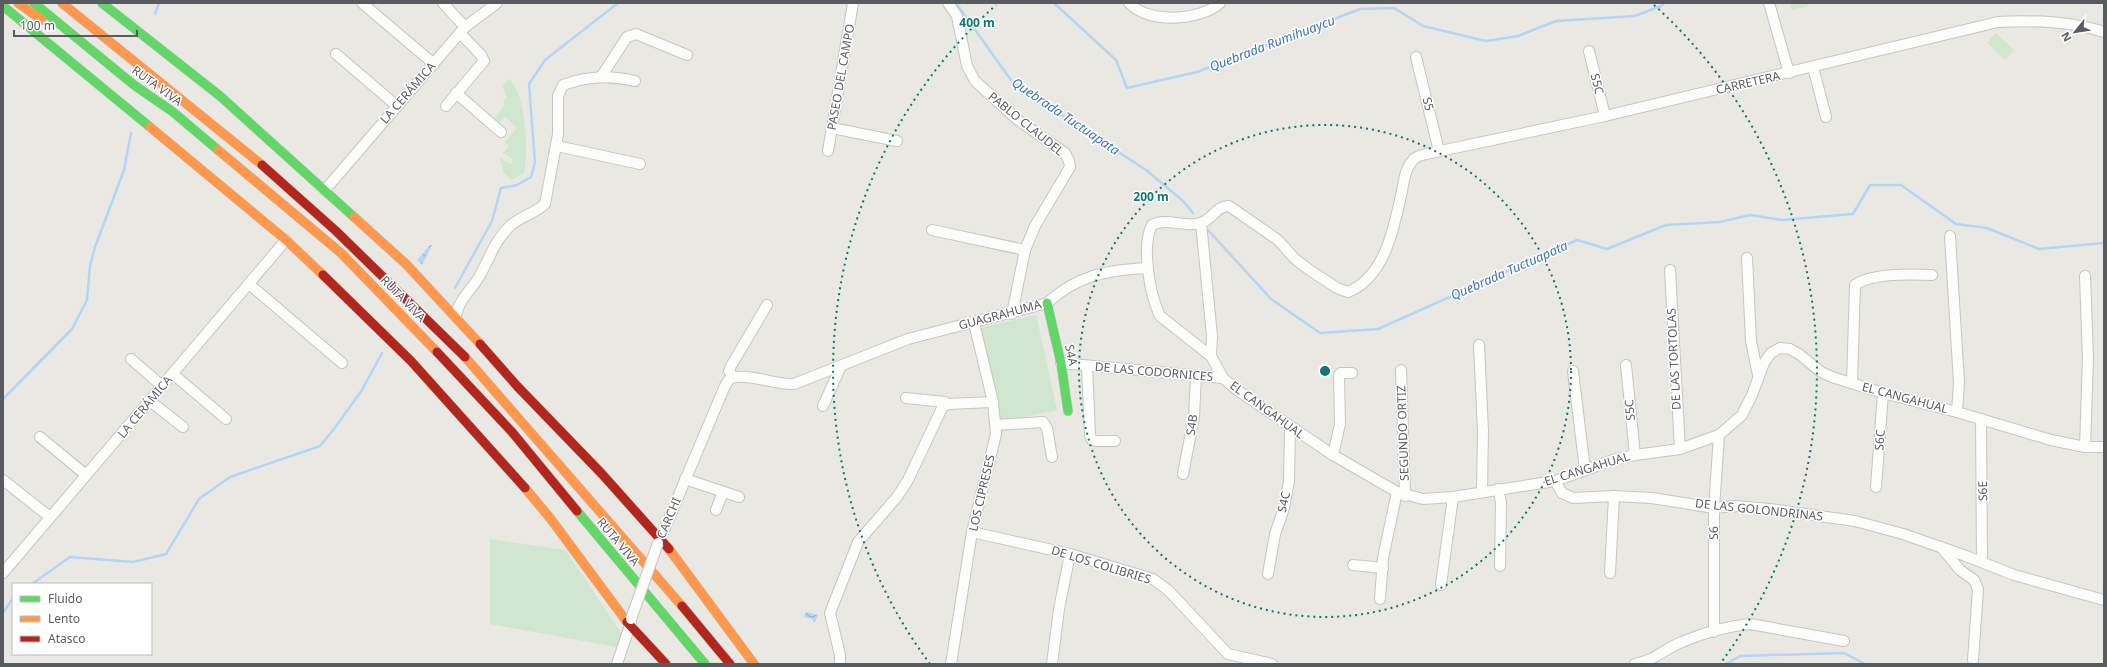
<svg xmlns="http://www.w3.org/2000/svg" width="2107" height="667" viewBox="0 0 2107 667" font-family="'Noto Sans',sans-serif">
  <defs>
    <pattern id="water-waves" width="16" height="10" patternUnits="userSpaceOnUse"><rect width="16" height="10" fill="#b3d6f6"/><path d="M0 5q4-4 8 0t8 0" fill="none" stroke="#94b1cb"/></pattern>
  </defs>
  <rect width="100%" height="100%" fill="#e9e8e2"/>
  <g fill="#d0e6ce">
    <polygon points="1790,3 1807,3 1808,6 1792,10"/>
    <polygon points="1996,33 2014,50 2005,60 1987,43"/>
    <path d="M 509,79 C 527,95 528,151 524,173 L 511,180 L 503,172 L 500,158 L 511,164 L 513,159 L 503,153 L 509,146 L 505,142 L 517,128 L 505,117 L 499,123 L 494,120 L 505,104 L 503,102 L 507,97 L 502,86 Z"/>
    <polygon points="1036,315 1057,410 1000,422 979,328"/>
    <polygon points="490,539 565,550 622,634 617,647 490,624"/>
  </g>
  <g fill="url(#water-waves)">
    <polygon points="430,245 432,245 422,265 417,260"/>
    <polygon points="806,612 818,615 815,622 813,622 813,619 804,617"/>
  </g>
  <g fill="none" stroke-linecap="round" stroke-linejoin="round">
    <g stroke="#b3d6f6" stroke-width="2.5">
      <polyline points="956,3 1013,83 1146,170 1183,201 1193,213"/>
      <polyline points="1054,3 1116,60 1127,88 1197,72 1360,9 1394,8 1423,26 1486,41 1518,36 1556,21 1635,16 1661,6 1664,3"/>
      <polyline points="155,14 159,3"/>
      <polyline points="1208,230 1271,299 1320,333 1378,329 1577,240 1607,249 1666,225 1720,222 1750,215 1781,220 1853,214 1870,185 1901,185 1956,224 1987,228 2039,249 2104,243"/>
      <polyline points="455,288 492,221 501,188 517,185 531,177 535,163 529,84 545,60 618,3"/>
      <polyline points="3,399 72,329 87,300 90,266 95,247 124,170 131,133"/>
      <polyline points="32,584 70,557 133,562 166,554 199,499 230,477 320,446 334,429 362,390 382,353"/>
      <polyline points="3,613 13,598"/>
      <polyline points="1726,664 1740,656 1844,653 1865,664"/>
    </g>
    <g stroke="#c5c6c4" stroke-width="12">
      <g id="street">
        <polyline points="362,3 434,64"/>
        <polyline points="443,3 465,27"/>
        <polyline points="948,3 957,16 967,66 975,81 1018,120 1065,153 1069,161 1070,167 1035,226 1025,250 1012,314"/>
        <path d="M 1129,3 C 1148,24 1200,21 1220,3"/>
        <polyline points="1769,3 1789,73"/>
        <path d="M 2104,32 C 2070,21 2034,20 1998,22 L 1605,116 L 1426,154 C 1422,155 1416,156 1413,160 C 1405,169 1404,180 1402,191 C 1394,227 1386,276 1348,292 L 1337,288 L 1311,271 L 1295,259 L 1278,240 L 1229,206 C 1216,206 1213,219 1201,223 C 1184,228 1167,217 1152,225 C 1141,247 1150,295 1160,316 L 1211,356 L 1223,378 L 1237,390 L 1333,455 L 1397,492 L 1423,499 L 1453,497 L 1555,481 L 1613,460 L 1635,455 L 1680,449 L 1719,435 L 1742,415 L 1752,395 L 1764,363 L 1771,353 L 1780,348 L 1790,349 L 1799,354 L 1821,372 L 1832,377 L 1883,393 L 1957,412 L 2051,440 L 2085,447 L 2104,447"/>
        <polyline points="1589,51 1605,116"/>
        <polyline points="336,54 397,106"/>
        <polyline points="1416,57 1439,151"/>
        <polyline points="1813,67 1826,117"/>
        <polyline points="601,77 627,37 636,34 687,55"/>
        <polyline points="456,93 501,132"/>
        <polyline points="446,106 484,61 481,55 460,33"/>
        <polyline points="832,128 897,141"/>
        <polyline points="557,146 640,164"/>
        <polyline points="828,151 853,3"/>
        <polyline points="325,190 465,27 497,3"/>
        <polyline points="1201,223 1212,336 1211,356"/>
        <polyline points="932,230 1025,250"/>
        <polyline points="1950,236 1959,383 1957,412"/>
        <polyline points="1747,258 1751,341 1758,375"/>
        <polyline points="1670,270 1680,449"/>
        <polyline points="2085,276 2088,358 2085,447"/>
        <polyline points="249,284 342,363"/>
        <path d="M 456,316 C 458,301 471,290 479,277 C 490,258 494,241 511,225 C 522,216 535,213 545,204 L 558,134 L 558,96 L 563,85 C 587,76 611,75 635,81"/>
        <polyline points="1479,345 1483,431 1482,491"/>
        <polyline points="131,359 162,386"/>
        <polyline points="1061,363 1223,378"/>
        <polyline points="1626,365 1635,455"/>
        <polyline points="1087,366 1090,435 1092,440 1096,441 1115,441"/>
        <polyline points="1401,370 1405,496"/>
        <polyline points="1573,371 1585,470"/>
        <polyline points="173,374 226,419"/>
        <polyline points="733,377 729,371 731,366 767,305"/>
        <path d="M 1852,383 L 1855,285 C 1871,273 1912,274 1932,275"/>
        <polyline points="906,398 945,402 944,406"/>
        <polyline points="150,401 183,427"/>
        <polyline points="823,406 841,366"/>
        <polyline points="1981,419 1982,562"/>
        <polyline points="996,425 1043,422 1047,428 1052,457"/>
        <polyline points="40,437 86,475"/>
        <polyline points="1333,455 1340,424 1339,375 1341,373 1352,373"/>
        <polyline points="1183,474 1194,417 1196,376"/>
        <polyline points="685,479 739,497"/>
        <polyline points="3,480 50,517"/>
        <polyline points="1555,481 1562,493 1573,498 1614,496 1652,498 1714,508 1735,506 1770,509 1855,521 1903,534 1966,556 2014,575 2104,600"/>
        <polyline points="1876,487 1883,393"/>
        <polyline points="1498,489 1501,502 1500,566"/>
        <polyline points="716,510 723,492"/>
        <polyline points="972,532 1070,554 1153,579 1169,591 1228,654 1272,664"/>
        <path d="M 659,542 L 719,400 C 722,394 724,385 729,380 C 738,370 779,386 794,384 L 908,339 L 1047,303 C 1078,275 1107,270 1148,268"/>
        <polyline points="1941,547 1960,570 1974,580 1978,589 1973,660"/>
        <polyline points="1353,565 1383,568"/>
        <polyline points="3,573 286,240"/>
        <polyline points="1610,573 1614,496"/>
        <polyline points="1268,574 1275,534 1284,508 1289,481 1290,427"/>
        <polyline points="1441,585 1453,497"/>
        <polyline points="1380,599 1383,558 1397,492"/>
        <polyline points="1714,632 1714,508 1719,435"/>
        <polyline points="617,664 631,622"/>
        <polyline points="840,664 840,655 830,613 858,542 897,497 908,480 943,406 948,404 993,402"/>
        <polyline points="951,664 972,532 996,434 993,402 974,323"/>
        <polyline points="1052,664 1059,609 1070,554"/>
        <path d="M 1635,664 C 1656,660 1664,649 1682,642 C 1703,633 1728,626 1750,624 L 1844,641"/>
      </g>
    </g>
    <g stroke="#c6c7c6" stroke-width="10">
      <g id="fast">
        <polyline points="34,3 134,85 173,112 218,150"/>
        <polyline points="102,3 220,96 354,217"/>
        <polyline points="3,6 150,127"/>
        <polyline points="1047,303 1061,363 1068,411"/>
        <polyline points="577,511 705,664"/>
      </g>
    </g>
    <g stroke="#c6c7c6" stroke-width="10">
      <g id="slow">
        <polyline points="18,3 42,20"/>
        <polyline points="62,3 262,165"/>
        <polyline points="150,127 286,240 323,275"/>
        <polyline points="218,150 341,253 437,352"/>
        <polyline points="354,217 406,264 480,344"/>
        <polyline points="465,357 682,606"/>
        <polyline points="525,488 550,518 627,622"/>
        <polyline points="669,549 754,664"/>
      </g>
    </g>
    <g stroke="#c6c7c6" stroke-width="10">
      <g id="jam">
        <polyline points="262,165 336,231 465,357"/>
        <polyline points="323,275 411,361 525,488"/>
        <polyline points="480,344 517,386 602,474 669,549"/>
        <polyline points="437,352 512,432 577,511"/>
        <polyline points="682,606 730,664"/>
        <polyline points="627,622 666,664"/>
      </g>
    </g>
    <use href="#street" stroke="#fcfcfb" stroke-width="10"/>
    <use href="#fast" stroke="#63d668" stroke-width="9"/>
    <use href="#slow" stroke="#ff974d" stroke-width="9"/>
    <use href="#jam" stroke="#b3261e" stroke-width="9"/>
    <g stroke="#c5c6c4" stroke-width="12" stroke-linecap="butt">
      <polyline id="street-bridge" points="631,619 658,543"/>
    </g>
    <use href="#street-bridge" stroke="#fcfcfb" stroke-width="10"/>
  </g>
  <g fill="none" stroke="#0f766e" stroke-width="2" stroke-dasharray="2 4">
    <circle cx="1325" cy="371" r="246"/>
    <path d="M930 664A492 492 0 0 1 996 5M1654 5A492 492 0 0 1 1720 664"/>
  </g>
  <g text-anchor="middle" stroke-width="3" stroke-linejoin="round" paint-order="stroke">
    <g font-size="12" fill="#585c61" stroke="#fff">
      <text transform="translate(841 77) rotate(-80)" y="4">PASEO DEL CAMPO</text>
      <text transform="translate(1748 83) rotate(-13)" y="4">CARRETERA</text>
      <text transform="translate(1597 84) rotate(76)" y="4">S5C</text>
      <text transform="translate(157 86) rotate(36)" y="4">RUTA VIVA</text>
      <text transform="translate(408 93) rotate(-49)" y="4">LA CERÁMICA</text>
      <text transform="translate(1428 104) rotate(76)" y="4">S5</text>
      <text transform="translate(1026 124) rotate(39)" y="4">PABLO CLAUDEL</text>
      <text transform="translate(403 299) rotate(46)" y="4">RUTA VIVA</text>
      <text transform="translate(1000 315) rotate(-15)" y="4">GUAGRAHUMA</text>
      <text transform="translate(1071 355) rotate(78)" y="4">S4A</text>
      <text transform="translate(1674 359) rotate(-93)" y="4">DE LAS TORTOLAS</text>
      <text transform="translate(1154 372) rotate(5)" y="4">DE LAS CODORNICES</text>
      <text transform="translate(1905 398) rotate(15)" y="4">EL CANGAHUAL</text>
      <text transform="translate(145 407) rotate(-50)" y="4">LA CERÁMICA</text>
      <text transform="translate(1267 410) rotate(36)" y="4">EL CANGAHUAL</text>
      <text transform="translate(1630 410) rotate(-95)" y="4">S5C</text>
      <text transform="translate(1192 425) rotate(-82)" y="4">S4B</text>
      <text transform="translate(1403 433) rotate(-92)" y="4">SEGUNDO ORTIZ</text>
      <text transform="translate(1880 440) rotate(-86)" y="4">S6C</text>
      <text transform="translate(1587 469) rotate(-17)" y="4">EL CANGAHUAL</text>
      <text transform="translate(1983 491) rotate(-91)" y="4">S6E</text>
      <text transform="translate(982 493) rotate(-77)" y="4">LOS CIPRESES</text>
      <text transform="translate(1284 502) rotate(-77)" y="4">S4C</text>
      <text transform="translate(1759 510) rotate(6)" y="4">DE LAS GOLONDRINAS</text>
      <text transform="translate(669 518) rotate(-67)" y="4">CARCHI</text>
      <text transform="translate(1714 533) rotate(-91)" y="4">S6</text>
      <text transform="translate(618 542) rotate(50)" y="4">RUTA VIVA</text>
      <text transform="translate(1101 565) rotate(17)" y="4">DE LOS COLIBRIES</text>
    </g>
    <g font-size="13" font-style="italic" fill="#3d73b9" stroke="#fff">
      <text transform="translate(1272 43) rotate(-21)" y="5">Quebrada Rumihuaycu</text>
      <text transform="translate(1066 116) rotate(34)" y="5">Quebrada Tuctuapata</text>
      <text transform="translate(1509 270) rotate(-24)" y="5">Quebrada Tuctuapata</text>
    </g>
  </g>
  <circle cx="1325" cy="371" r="6" fill="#0f766e" stroke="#fff" stroke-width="2"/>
  <g font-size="12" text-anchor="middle" font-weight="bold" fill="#0f766e" stroke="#fff" stroke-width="3" stroke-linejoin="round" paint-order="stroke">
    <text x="977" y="27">400 m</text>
    <text x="1151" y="201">200 m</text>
  </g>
  <rect width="2107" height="667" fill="none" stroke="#585c61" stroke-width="8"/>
  <rect x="12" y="583" width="140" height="72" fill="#ffffff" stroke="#bcbec0"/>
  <rect x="20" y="596" width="20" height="6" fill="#63d668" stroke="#bcbec0"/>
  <text x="48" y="603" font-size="12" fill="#585c61">Fluido</text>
  <rect x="20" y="616" width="20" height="6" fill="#ff974d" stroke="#bcbec0"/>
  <text x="48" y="623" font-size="12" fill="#585c61">Lento</text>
  <rect x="20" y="636" width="20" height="6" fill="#b3261e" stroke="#bcbec0"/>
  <text x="48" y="643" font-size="12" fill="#585c61">Atasco</text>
  <g transform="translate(2075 32) rotate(240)" stroke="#ffffff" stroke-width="3" paint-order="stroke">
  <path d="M0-3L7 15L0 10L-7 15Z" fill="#585c61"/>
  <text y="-6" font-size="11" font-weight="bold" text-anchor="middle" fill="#585c61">N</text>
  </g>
  <path d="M14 30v6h123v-6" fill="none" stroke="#585c61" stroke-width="2"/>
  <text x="20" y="30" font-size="12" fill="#585c61" stroke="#ffffff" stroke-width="3" paint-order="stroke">100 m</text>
</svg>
